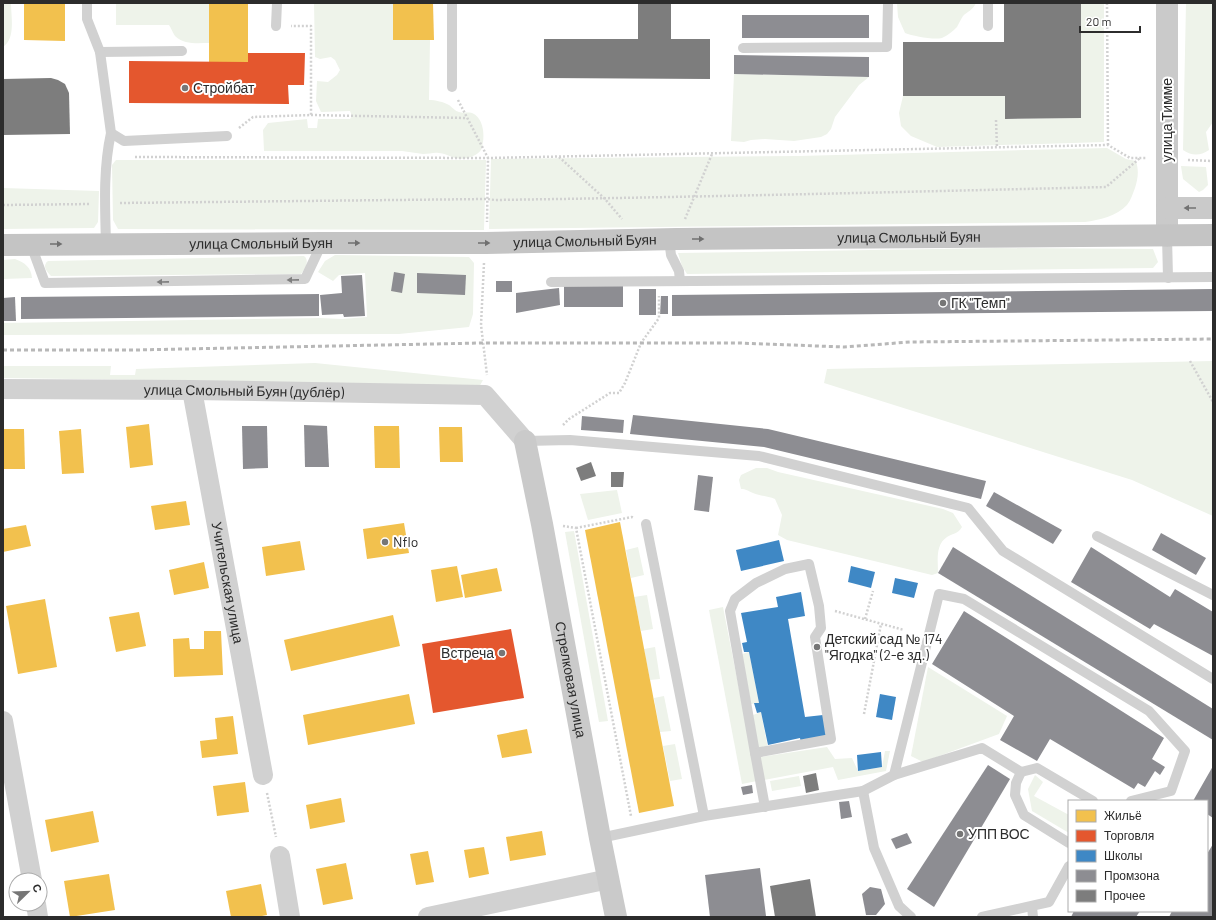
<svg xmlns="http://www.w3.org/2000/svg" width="1216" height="920" viewBox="0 0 1216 920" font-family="Barlow,sans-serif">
  <rect width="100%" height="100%" fill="#fff"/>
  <g fill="#eef3ea">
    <path d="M 3,3 L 11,3 C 11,16 16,39 3,47 Z"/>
    <path d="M 116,3 L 209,3 L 209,43 C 198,43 184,45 175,36 C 173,33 171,28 169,25 L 116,25 Z"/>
    <path d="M 314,3 L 393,3 L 393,40 L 430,40 L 429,100 C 435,100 444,102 449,105 C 453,108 455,111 459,112 C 464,114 469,111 474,114 C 484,120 485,137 482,147 C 481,153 474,156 468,158 C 454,161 450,154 439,153 C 434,152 429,154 423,154 C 416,153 409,152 402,151 L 264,151 L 263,130 L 268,123 L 307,119 L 308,128 L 317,128 L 318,119 L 350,119 L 352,116 L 350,111 L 321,112 L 316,101 L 317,81 L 328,82 L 337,75 L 340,70 L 335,60 L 331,57 L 320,59 L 315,57 Z"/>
    <path d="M 897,3 L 976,3 C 972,11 968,11 963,16 C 961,19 959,23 957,27 C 953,31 947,36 942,38 C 933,40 913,36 905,33 L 898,17 Z"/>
    <polygon points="1081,3 1104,3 1104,142 937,147 911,136 901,126 899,113 903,96 1005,96 1005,119 1081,118"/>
    <path d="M 1186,3 L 1213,3 L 1213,122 L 1206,132 L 1209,150 C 1200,156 1192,156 1183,150 Z"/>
    <polygon points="734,74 869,77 859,85 835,117 831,129 827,134 821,137 794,141 765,139 751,140 744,142 731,141"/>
    <path d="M 1107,148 L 1126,159 L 1136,161 C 1139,171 1138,178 1135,188 C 1133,193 1131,200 1127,205 C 1117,216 1099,220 1085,222 L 489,229 L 491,159 L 799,156 Z"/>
    <polygon points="116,160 486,160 484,230 118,229 113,220 112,165"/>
    <polygon points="1181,166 1206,167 1208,185 1203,190 1199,192 1183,179"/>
    <polygon points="3,188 99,191 98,222 94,228 3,229"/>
    <polygon points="998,248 1153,249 1158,262 1153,268 687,274 682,266 678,253"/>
    <polygon points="335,255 469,257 474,263 473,314 469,327 399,334 3,335 3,323 320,318 342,319 367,317 365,273 339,275 333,281 318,272 325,261"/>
    <path d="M 304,256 C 310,261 305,269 301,274 L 51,276 C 46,271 42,266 48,261 Z"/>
    <path d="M 15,259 C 25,263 31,267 32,278 L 3,279 L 3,260 Z"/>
    <polygon points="1213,361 1213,516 1132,480 824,383 827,369"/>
    <polygon points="315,363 483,380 478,389 219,381 3,378 3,366 111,366 110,375 135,375 136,369"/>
    <path d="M 756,468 L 767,468 L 778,472 L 943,509 L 953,513 L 962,527 C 958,534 953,533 947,537 C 935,545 938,561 938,573 L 932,575 L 787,540 L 778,535 L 782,515 L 775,499 C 768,496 760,496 753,493 C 748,491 746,489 741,489 L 739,480 L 741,475 Z"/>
    <polygon points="617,490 622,513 588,520 580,494"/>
    <polygon points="574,531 608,721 599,722 565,532"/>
    <polygon points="638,547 644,575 631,578 626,550"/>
    <polygon points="647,595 653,629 641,631 634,597"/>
    <polygon points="723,607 757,781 742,784 709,610"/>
    <polygon points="655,647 660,679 650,680 644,649"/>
    <polygon points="749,652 759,703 751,704 742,654"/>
    <polygon points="928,667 1007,716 999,734 923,762 911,756"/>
    <polygon points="664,696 671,731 660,732 654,698"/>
    <polygon points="761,712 768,749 758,748 753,715"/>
    <polygon points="675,744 682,779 670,781 663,746"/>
    <polygon points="827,747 835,759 852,758 858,771 882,767 885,751 890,751 886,771 838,780 833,767 764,780 760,757"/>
    <polygon points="1035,775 1043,782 1034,796 1069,815 1069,833 1032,811 1028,789"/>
    <polygon points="799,776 801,786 772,791 770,781"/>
  </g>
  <g fill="#f2c14e">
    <polygon points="24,3 65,3 65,41 24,40"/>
    <rect x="209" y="3" width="39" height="59"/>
    <polygon points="393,3 433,3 434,40 393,40"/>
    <polygon points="149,424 153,465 130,468 126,427"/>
    <polygon points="374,426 399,426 400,468 375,468"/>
    <polygon points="439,427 462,427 463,462 440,462"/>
    <polygon points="3,429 24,429 25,469 3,469"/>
    <polygon points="81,429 84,473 62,474 59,431"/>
    <polygon points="186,501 190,525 155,530 151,506"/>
    <polygon points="620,522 674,806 639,813 585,530"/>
    <polygon points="404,523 409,553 367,559 363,529"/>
    <polygon points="26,525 31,546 3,552 3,529"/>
    <polygon points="300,541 305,570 266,576 262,547"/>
    <polygon points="204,562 209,588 174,595 169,570"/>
    <polygon points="457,566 463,597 436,602 431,570"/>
    <polygon points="497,568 502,591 465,598 461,575"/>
    <polygon points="45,599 57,667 18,674 6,606"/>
    <polygon points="139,612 146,646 116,652 109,617"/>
    <polygon points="393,615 400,646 291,671 284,640"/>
    <polygon points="204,631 221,631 223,675 174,677 173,639 189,638 190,649 204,649"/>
    <polygon points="409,694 415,724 308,745 303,715"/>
    <polygon points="233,716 238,754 202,758 200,741 217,739 215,718"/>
    <polygon points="527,729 532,753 502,758 497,735"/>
    <polygon points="245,782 249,812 217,816 213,786"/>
    <polygon points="341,798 345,822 310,829 306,805"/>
    <polygon points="93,811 99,842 51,852 45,820"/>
    <polygon points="542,831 546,855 510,861 506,837"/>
    <polygon points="484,847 489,874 469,878 464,850"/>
    <polygon points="428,851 434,882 416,885 410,854"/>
    <polygon points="346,863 353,899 323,905 316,869"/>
    <polygon points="109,874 115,910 70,917 64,881"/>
    <polygon points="261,884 267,915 257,917 231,917 226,891"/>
  </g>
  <g fill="#e4572e">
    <polygon points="248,53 305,53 304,85 288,85 289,104 129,103 129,61 248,62"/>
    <polygon points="511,629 524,698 433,713 422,644"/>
  </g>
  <g fill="#3f88c5">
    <polygon points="779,540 784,561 741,571 736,550"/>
    <polygon points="851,566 875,572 871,588 848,582"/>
    <polygon points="895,578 918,583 914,598 892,593"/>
    <polygon points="801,592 805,616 788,619 805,717 823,715 827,737 801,743 800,738 768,745 761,712 757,713 754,703 759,703 749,652 744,652 742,643 747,642 741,613 778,607 776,597"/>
    <polygon points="880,694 896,697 892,720 876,717"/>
    <polygon points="881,752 882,767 858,771 857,755"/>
  </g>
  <g fill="#8d8d92">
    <rect x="742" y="15" width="127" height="23"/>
    <polygon points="734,55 869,57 869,77 734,74"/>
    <polygon points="394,272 405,274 402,293 391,291"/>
    <polygon points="417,273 466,275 465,295 417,293"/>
    <polygon points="362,275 365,316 344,317 343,314 322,315 320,295 342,293 341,276"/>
    <rect x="496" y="281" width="16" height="11"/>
    <polygon points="623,285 623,307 564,307 564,286"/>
    <polygon points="559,288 560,305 516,313 516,293"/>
    <rect x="639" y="289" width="17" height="26"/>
    <polygon points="1213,289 1213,311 672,316 672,295"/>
    <polygon points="319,294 319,316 21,319 21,297"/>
    <polygon points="661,296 668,296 668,314 660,314"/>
    <polygon points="15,297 16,321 3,321 3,298"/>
    <polygon points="633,415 768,429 986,481 981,499 764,447 630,434"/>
    <polygon points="582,416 624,420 623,433 581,430"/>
    <polygon points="304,425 327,426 329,467 305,467"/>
    <polygon points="242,426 267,426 268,468 243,469"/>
    <polygon points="698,475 713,477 709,512 694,510"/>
    <polygon points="994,492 1062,530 1053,544 986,506"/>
    <polygon points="1161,533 1206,558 1196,575 1152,550"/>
    <polygon points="953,547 1213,709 1213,740 938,573"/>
    <polygon points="1091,547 1170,597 1175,589 1213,612 1213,656 1154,624 1150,629 1071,582"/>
    <polygon points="964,611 1164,738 1152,759 1165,767 1160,775 1155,771 1145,787 1138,783 1134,789 1050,739 1037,761 1000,740 1014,716 932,664"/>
    <polygon points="988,765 1010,779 934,907 907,889"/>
    <polygon points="1213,766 1213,818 1207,814 1207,801 1193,801"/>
    <polygon points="752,785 753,793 743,795 741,787"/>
    <polygon points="849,801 852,817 841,819 839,802"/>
    <polygon points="907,833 912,843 896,849 891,839"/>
    <polygon points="1213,844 1213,917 1169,917 1172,911 1207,911 1207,854"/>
    <polygon points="760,868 766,916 755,917 710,917 705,875"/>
    <polygon points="870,887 881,889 885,904 876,915 866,915 862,894"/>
    <polygon points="1074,911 1140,911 1136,917 1071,917"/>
  </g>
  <g fill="#7d7d7d">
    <polygon points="638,3 671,3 671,39 710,39 710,79 544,78 544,39 638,39"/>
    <polygon points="1004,3 1081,3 1081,118 1005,119 1005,96 903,96 903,42 1004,42"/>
    <polygon points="51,78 58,80 65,84 69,93 70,134 3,135 3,79"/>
    <polygon points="591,462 596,476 581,481 576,468"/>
    <polygon points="611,472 624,472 623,487 611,487"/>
    <polygon points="816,773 819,790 806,793 803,776"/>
    <polygon points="810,879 816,917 775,917 770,886"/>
  </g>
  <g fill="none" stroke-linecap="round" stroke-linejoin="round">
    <g stroke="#d1d1d1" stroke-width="2.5" stroke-dasharray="2 2" stroke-linecap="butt">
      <polyline points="1107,3 1108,145"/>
      <polyline points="458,100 488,158 487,222"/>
      <polyline points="311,115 467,118"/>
      <polyline points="996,120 997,148"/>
      <polyline points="239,128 253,117 311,115 311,26 291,26"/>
      <polyline points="135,157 488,158 1108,145 1130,158 1147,158"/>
      <polyline points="559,157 605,199 622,219"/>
      <polyline points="1188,160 1213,161"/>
      <path d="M 120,203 L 487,199 L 495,200 C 699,197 902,192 1106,187 L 1140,158"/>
      <polyline points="3,205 91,204"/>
      <polyline points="685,219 712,154"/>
      <polyline points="484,263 481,325 487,375"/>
      <polyline points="1190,361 1213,402"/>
      <polyline points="563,425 569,419 610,393 619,393 625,383 641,343 659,318 659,296"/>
      <polyline points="563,526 576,528 631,816"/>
      <polyline points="576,528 632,517 634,518"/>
      <polyline points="835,611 904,630"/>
      <polyline points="865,619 873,591"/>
      <polyline points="864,714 881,624"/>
      <polyline points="267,793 276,837"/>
    </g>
    <g stroke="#d1d1d1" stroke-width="10">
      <polyline points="87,3 87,19 100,52 182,51"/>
      <polyline points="452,3 452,87"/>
      <polyline points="988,3 988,26"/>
      <polyline points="276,26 277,3"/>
      <polyline points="743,48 887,47 888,3"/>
      <polyline points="100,52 111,133 124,141 227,136"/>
      <polyline points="1167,236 1168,278"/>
      <polyline points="669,239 671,255 679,271 680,281"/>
      <path d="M 106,244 C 105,207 103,169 111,133"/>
      <polyline points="31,245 45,283 305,279 322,243"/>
      <polyline points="551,282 1213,277"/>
      <polyline points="525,441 570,440 759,456 968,508 1003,551 1213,679"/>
      <polyline points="646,524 704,816"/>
      <polyline points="1097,536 1213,595"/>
      <polygon points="809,564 819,606 821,628 815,637 831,739 755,753 730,611 735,599 756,583 785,569"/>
      <polyline points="755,753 765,807"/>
      <polyline points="1021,772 1037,768 1093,801"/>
      <polyline points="894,775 939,594 964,599 1149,711 1185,751 1171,791 1131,801"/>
      <polyline points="863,791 874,848 899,906 911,917"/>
      <polyline points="600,838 704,816 863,791 894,775 982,748 1021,772 1016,783 1015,795 1024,815 1069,843"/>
      <polyline points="1032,907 1033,917"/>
      <polyline points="982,917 1049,902 1069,866"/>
    </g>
    <g stroke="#d1d1d1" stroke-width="20">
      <path id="s1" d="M 3,389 L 192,390 L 485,395 L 525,441"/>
      <path id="s2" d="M 192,390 L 263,775"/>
      <polyline points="3,721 32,880"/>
      <polyline points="280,856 290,917"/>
      <polyline points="36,904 38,917"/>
      <polyline points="428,917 609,879"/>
    </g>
    <g stroke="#cacaca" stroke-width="22">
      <polyline points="1167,3 1167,236"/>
      <polyline points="1167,208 1213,208"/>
      <path id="s3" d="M 525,441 L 542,524 L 600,838 L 616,917"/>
    </g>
    <path stroke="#c4c4c4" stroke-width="22" id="s4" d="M 3,245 L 322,243 L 486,243 L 677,239 L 1213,235"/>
    <polyline stroke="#b8b8b8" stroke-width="3" stroke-dasharray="4 3" stroke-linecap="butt" points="3,350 134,350 482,343 739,343 844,347 910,342 1213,339"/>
  </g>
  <defs><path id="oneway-solid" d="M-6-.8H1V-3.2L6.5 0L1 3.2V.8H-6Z"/></defs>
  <use fill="#737373" href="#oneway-solid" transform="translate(1190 208) rotate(180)"/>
  <g fill="#707070">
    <use href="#oneway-solid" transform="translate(698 239)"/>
    <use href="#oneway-solid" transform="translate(354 243)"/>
    <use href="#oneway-solid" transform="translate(484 243)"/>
    <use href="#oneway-solid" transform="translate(56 244)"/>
  </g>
  <g fill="#7e7e7e">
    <use href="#oneway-solid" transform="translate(293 280) rotate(179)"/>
    <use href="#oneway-solid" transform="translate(163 282) rotate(179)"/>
  </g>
  <g fill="#767676" stroke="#fff" stroke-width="1.5">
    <circle cx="185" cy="88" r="4"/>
    <circle cx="943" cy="303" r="4"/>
    <circle cx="385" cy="542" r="4"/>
    <circle cx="817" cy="647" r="4"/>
    <circle cx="502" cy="653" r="4"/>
    <circle cx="960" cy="834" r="4"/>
  </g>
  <g text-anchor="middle" stroke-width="4" stroke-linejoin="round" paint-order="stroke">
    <g font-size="14" fill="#2c2c2c" stroke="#fff" text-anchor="start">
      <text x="193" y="93">Стройбат</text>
      <text x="951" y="308">ГК "Темп"</text>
      <text x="393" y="547">Nflo</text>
      <text x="825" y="644">Детский сад № 174<tspan x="825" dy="16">"Ягодка" (2-е зд.)</tspan></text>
      <text x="494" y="658" text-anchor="end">Встреча</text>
      <text x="968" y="839">УПП ВОС</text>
    </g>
    <g font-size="14" fill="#2c2c2c" stroke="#fff">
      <text transform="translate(1167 120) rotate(-90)" y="5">улица Тимме</text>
      <text dy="5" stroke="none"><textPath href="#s4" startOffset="906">улица Смольный Буян</textPath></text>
      <text dy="5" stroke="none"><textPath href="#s4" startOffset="582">улица Смольный Буян</textPath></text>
      <text dy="5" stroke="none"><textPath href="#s4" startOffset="258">улица Смольный Буян</textPath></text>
      <text dy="5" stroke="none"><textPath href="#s1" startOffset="241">улица Смольный Буян (дублёр)</textPath></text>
      <text dy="5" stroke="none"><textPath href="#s2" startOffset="196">Учительская улица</textPath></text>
      <text dy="5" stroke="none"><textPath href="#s3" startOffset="243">Стрелковая улица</textPath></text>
    </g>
  </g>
  <rect width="1216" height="920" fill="none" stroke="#2c2c2c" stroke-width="8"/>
  <rect x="1068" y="800" width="140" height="112" fill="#ffffff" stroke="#ababab"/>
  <rect x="1076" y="810" width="20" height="12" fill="#f2c14e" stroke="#ababab"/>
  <text x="1104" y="820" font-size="12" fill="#2c2c2c">Жильё</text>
  <rect x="1076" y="830" width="20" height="12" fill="#e4572e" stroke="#ababab"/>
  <text x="1104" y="840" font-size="12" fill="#2c2c2c">Торговля</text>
  <rect x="1076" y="850" width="20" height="12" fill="#3f88c5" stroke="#ababab"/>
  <text x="1104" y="860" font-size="12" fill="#2c2c2c">Школы</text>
  <rect x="1076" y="870" width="20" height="12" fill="#8d8d92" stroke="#ababab"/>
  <text x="1104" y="880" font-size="12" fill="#2c2c2c">Промзона</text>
  <rect x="1076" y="890" width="20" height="12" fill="#7d7d7d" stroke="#ababab"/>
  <text x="1104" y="900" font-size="12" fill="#2c2c2c">Прочее</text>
  <g transform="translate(28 892) rotate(67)"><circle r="19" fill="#ffffff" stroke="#ababab"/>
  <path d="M0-3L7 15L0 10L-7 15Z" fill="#767676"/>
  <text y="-6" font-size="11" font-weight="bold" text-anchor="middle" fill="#2c2c2c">С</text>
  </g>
  <path d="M1080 26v6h60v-6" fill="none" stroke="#2c2c2c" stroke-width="2"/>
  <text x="1086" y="26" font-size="12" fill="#2c2c2c" stroke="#ffffff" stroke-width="3" paint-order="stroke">20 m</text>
</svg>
